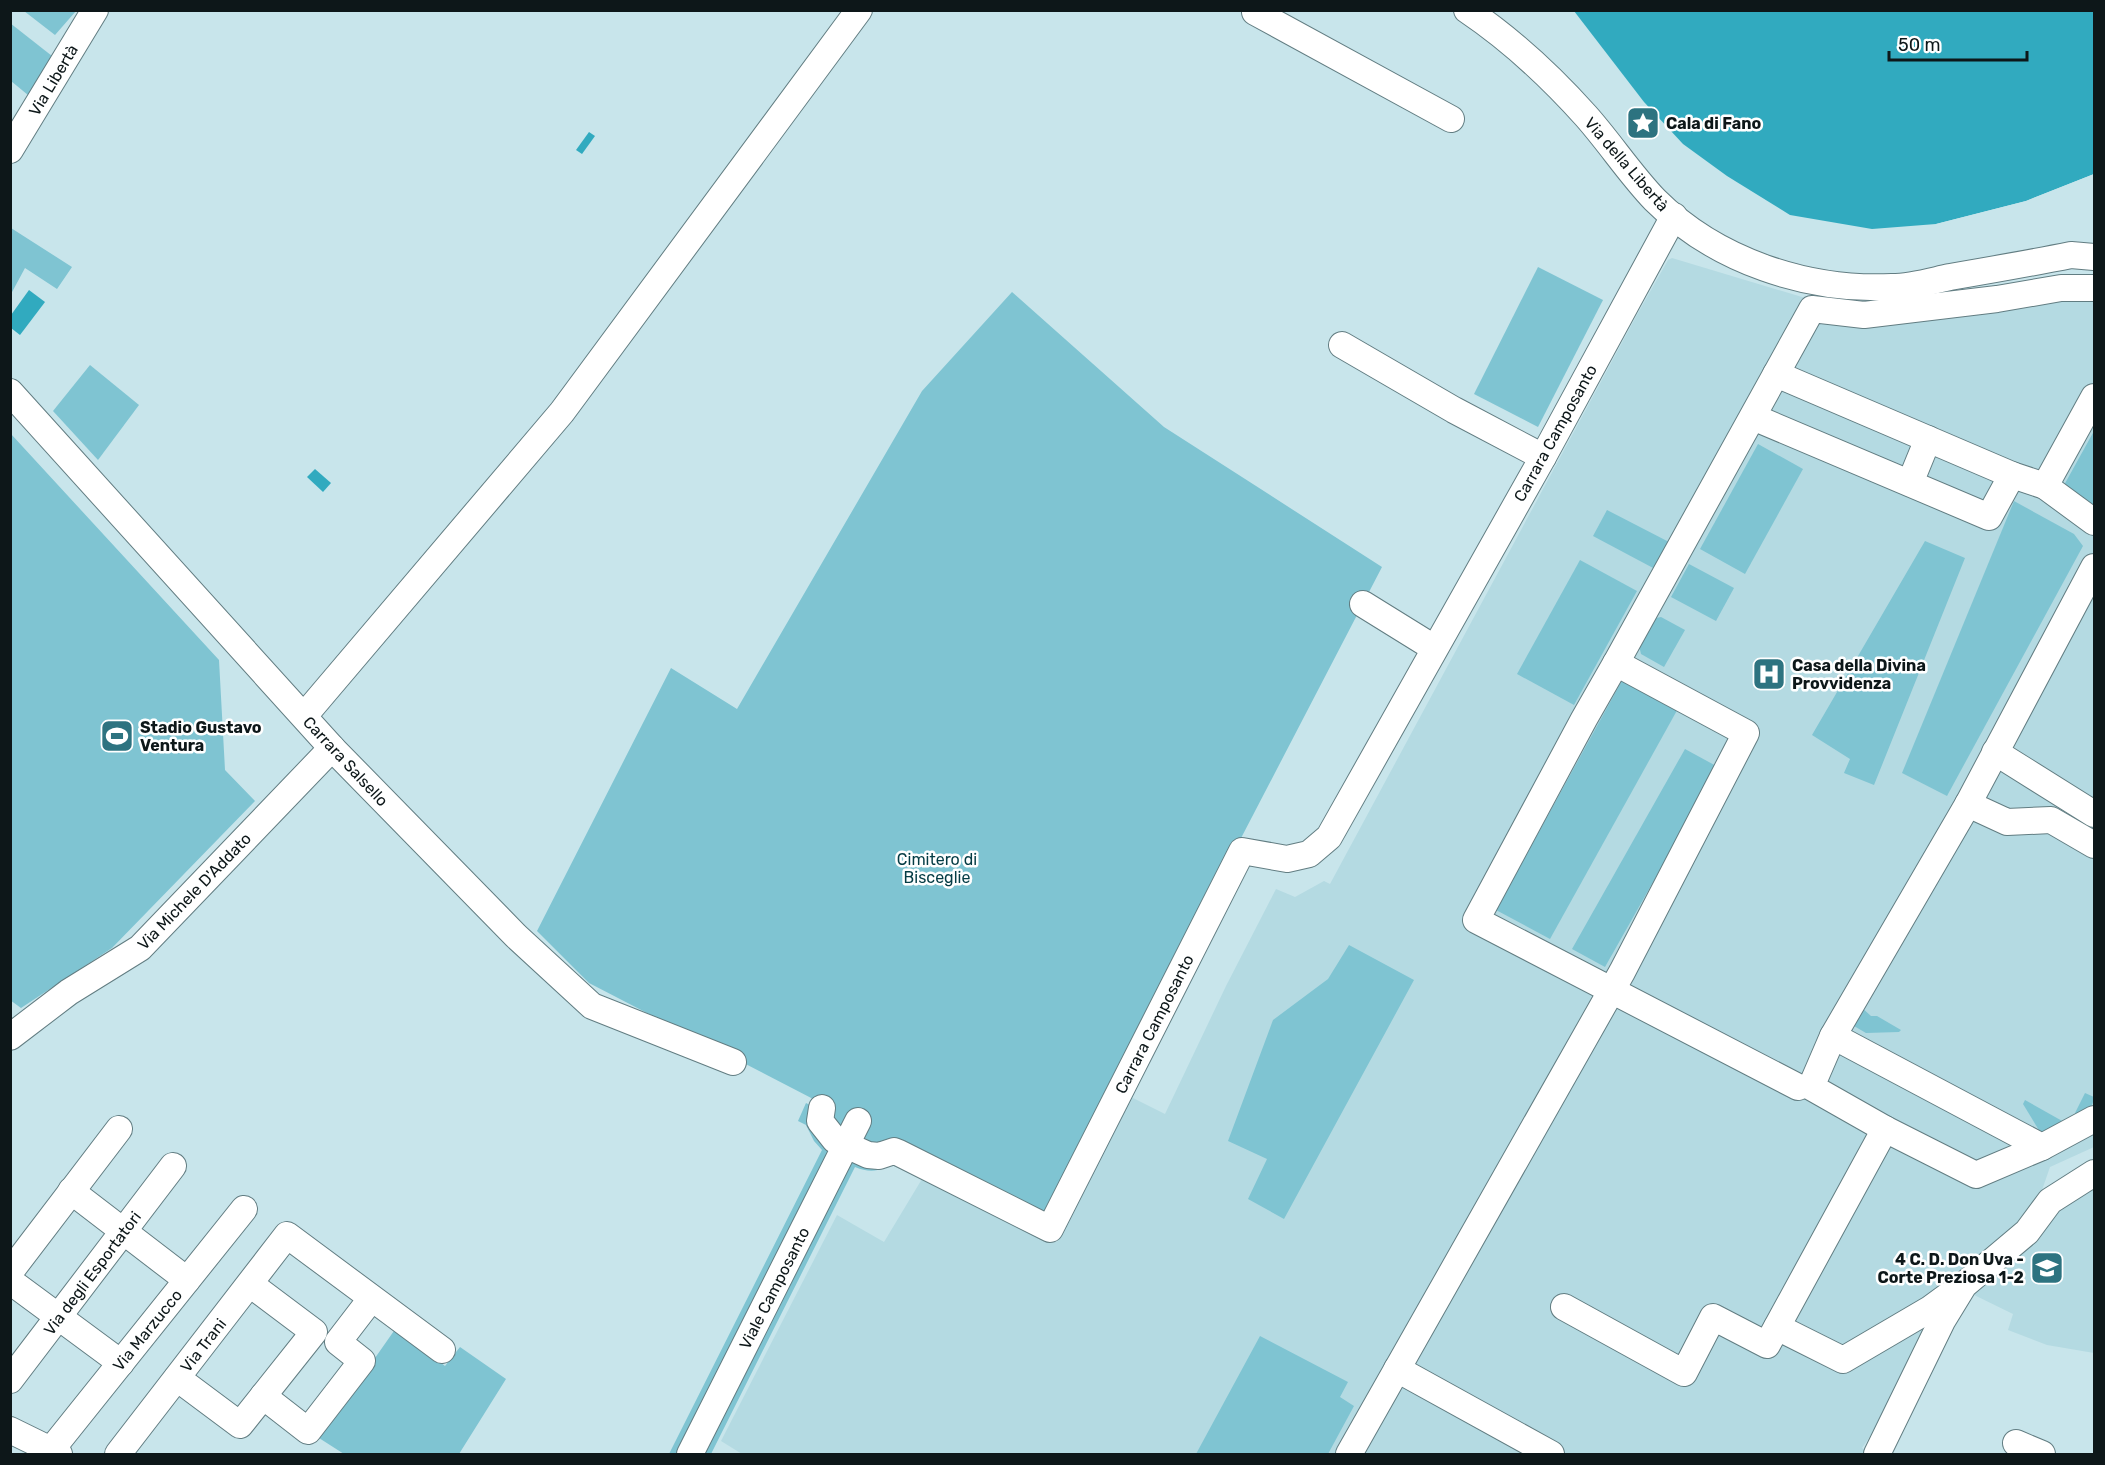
<svg xmlns="http://www.w3.org/2000/svg" width="2105" height="1465" viewBox="0 0 2105 1465" font-family="Rubik,sans-serif">
  <rect width="100%" height="100%" fill="#c8e5eb"/>
  <g fill="#b4dae2">
    <polygon points="1672,258 1802,297 1864,307 2094,280 2094,1147 2050,1167 2033,1216 1935,1318 1897,1397 1862,1448 1867,1451 1865,1454 742,1454 721,1441 837,1215 884,1242 922,1179 1057,1242 1129,1096 1165,1114 1226,986 1276,889 1295,897 1324,881 1330,884 1638,313 1668,260"/>
    <polygon points="2094,1187 2094,1353 2047,1345 2008,1330 2013,1314 1968,1292 2052,1213"/>
  </g>
  <g fill="#7fc4d2">
    <polygon points="24,11 76,11 55,35"/>
    <polygon points="10,23 52,56 28,95 11,81"/>
    <polygon points="11,228 72,267 57,289 25,268 11,294"/>
    <polygon points="1538,267 1603,300 1538,427 1474,394"/>
    <path d="M 1012,292 L 1164,427 L 1382,567 L 1044,1217 L 896,1159 C 883,1171 872,1174 855,1167 L 711,1454 L 669,1454 L 822,1150 L 814,1141 L 806,1125 L 798,1121 L 806,1103 L 814,1107 L 817,1101 L 589,983 L 537,931 L 671,668 L 737,709 L 922,391 Z"/>
    <polygon points="90,365 139,405 98,460 53,411"/>
    <polygon points="2094,431 2094,505 2063,487"/>
    <polygon points="11,434 219,660 225,770 255,801 112,948 21,1008 10,1000"/>
    <polygon points="1758,444 1803,469 1745,574 1700,549"/>
    <polygon points="2014,501 2074,534 2083,546 1947,796 1902,773"/>
    <polygon points="1607,510 1669,542 1655,569 1593,536"/>
    <polygon points="1925,541 1965,558 1874,785 1844,773 1850,759 1812,735"/>
    <polygon points="1580,560 1637,591 1574,705 1517,674"/>
    <polygon points="1689,564 1734,588 1716,621 1671,597"/>
    <polygon points="1661,617 1685,630 1664,667 1641,654 1638,641 1651,619"/>
    <polygon points="1625,675 1680,705 1550,939 1496,910"/>
    <polygon points="1685,749 1718,767 1605,967 1572,949"/>
    <polygon points="1349,945 1414,980 1284,1219 1248,1199 1267,1159 1228,1141 1273,1020 1328,979"/>
    <polygon points="1861,1007 1871,1016 1877,1016 1901,1030 1899,1032 1866,1033 1854,1026 1853,1024"/>
    <path d="M 2085,1093 L 2094,1097 C 2093,1107 2088,1111 2079,1115 L 2075,1113 Z"/>
    <polygon points="2025,1100 2064,1122 2044,1133 2040,1132 2023,1104"/>
    <polygon points="396,1328 445,1366 460,1347 506,1379 459,1454 344,1454 319,1438"/>
    <polygon points="1260,1336 1348,1382 1340,1397 1354,1406 1328,1454 1196,1454"/>
  </g>
  <g fill="#31aabf">
    <polygon points="1574,11 2094,11 2094,174 2026,201 1936,224 1872,229 1790,215 1727,176 1683,144 1644,102"/>
    <polygon points="589,132 595,136 582,154 576,150"/>
    <polygon points="29,290 45,302 20,335 11,328 11,315"/>
    <polygon points="315,469 331,483 323,492 307,477"/>
  </g>
  <polygon fill="#c8e5eb" points="2094,174 2094,178 2027,204 1936,227 1936,224 2026,201"/>
  <g fill="none" stroke-linecap="round" stroke-linejoin="round">
    <g stroke="#627d82" stroke-width="28">
      <g id="minor">
        <polyline points="1256,10 1255,12 1451,119"/>
        <path d="M 1467,10 C 1510,39 1551,77 1586,116 C 1610,143 1630,174 1655,200 C 1716,261 1807,291 1892,287 C 1911,287 1931,281 1950,277 C 1991,270 2031,263 2071,255 L 2094,257"/>
        <polyline points="10,150 95,10"/>
        <polyline points="1342,345 1454,410 1543,457"/>
        <polyline points="1776,374 2012,475 2045,486 2094,522"/>
        <polyline points="10,392 332,748 516,936 592,1006 733,1062"/>
        <polyline points="1753,417 1989,517 2012,475"/>
        <polyline points="1910,483 1928,439"/>
        <polyline points="2045,486 2094,397"/>
        <polyline points="2094,567 1968,804 1833,1036 2042,1147 2094,1119"/>
        <polyline points="1363,604 1434,648"/>
        <polyline points="1616,663 1584,719 1476,920 1798,1087"/>
        <polyline points="304,716 562,412 859,10"/>
        <polyline points="1995,752 2094,814"/>
        <polyline points="1968,804 2007,822 2051,820 2094,845"/>
        <polyline points="1833,1036 1811,1087 1885,1129 1976,1175 2042,1147"/>
        <polyline points="10,1037 69,992 140,948 332,748"/>
        <polyline points="822,1108 820,1121 835,1140 868,1155 879,1156 894,1151 899,1153 1050,1229 1242,851 1287,859 1309,854 1329,837 1543,457 1674,216"/>
        <polyline points="71,1191 187,1280"/>
        <polyline points="10,1272 119,1129"/>
        <polyline points="10,1281 121,1363"/>
        <polyline points="1564,1307 1684,1373 1713,1317 1767,1345 1885,1129"/>
        <polyline points="1777,1327 1843,1360 1930,1309 1956,1290"/>
        <polyline points="1397,1369 1551,1454"/>
        <polyline points="177,1378 240,1425 314,1332 250,1284"/>
        <polyline points="10,1380 173,1166"/>
        <polyline points="263,1396 308,1431 362,1361 338,1342 371,1299"/>
        <polyline points="10,1430 59,1454"/>
        <polyline points="2016,1443 2042,1454"/>
        <polyline points="51,1450 244,1209"/>
        <polyline points="118,1454 287,1235 442,1350"/>
        <polyline points="690,1454 858,1121"/>
        <polyline points="1349,1454 1622,972 1746,733 1616,663 1812,309 1864,315 1997,299 2061,288 2094,288"/>
        <polyline points="1877,1454 1942,1321 1964,1285 2027,1232 2050,1201 2094,1173"/>
      </g>
    </g>
    <use href="#minor" stroke="#fff" stroke-width="26"/>
  </g>
  <defs>
    <g id="sight-square" transform="scale(1.725)"><rect x="-9" y="-9" width="18" height="18" rx="4" fill="#2d7380" stroke="#fff"/><path d="M0-6L1.8-2.2L6-1.7L2.9 1.2L3.7 5.4L0 3.3L-3.7 5.4L-2.9 1.2L-6-1.7L-1.8-2.2Z" fill="#fff"/></g>
    <g id="hospital-square" transform="scale(1.725)"><rect x="-9" y="-9" width="18" height="18" rx="4" fill="#2d7380" stroke="#fff"/><path d="M-5-5h3v3.5h4V-5h3V5h-3V1.5h-4V5h-3Z" fill="#fff"/></g>
    <g id="stadium-square" transform="scale(1.725)"><rect x="-9" y="-9" width="18" height="18" rx="4" fill="#2d7380" stroke="#fff"/><path d="M0-5a6.5 5 0 1 0 0 10a6.5 5 0 1 0 0-10ZM-3.5-1.8h7v3.6h-7Z" fill="#fff"/></g>
    <g id="school-square" transform="scale(1.725)"><rect x="-9" y="-9" width="18" height="18" rx="4" fill="#2d7380" stroke="#fff"/><path d="M0-5L7-2L0 1L-7-2ZM-4 1L0 2.5L4 1V4Q0 6-4 4Z" fill="#fff"/></g>
  </defs>
  <g fill-rule="evenodd">
    <use href="#sight-square" x="1643" y="123"/>
    <use href="#hospital-square" x="1769" y="674"/>
    <use href="#stadium-square" x="117" y="736"/>
    <use href="#school-square" x="2047" y="1268"/>
  </g>
  <g text-anchor="middle" stroke-width="5" stroke-linejoin="round" paint-order="stroke">
    <g font-size="16" fill="#0d1719" stroke="#fff">
      <text transform="translate(53 80) rotate(-59)" y="6">Via Libertà</text>
      <text transform="translate(1627 164) rotate(49)" y="6">Via della Libertà</text>
      <text transform="translate(1555 433) rotate(-61)" y="6">Carrara Camposanto</text>
      <text transform="translate(346 761) rotate(47)" y="6">Carrara Salsello</text>
      <text transform="translate(194 891) rotate(-46)" y="6">Via Michele D'Addato</text>
      <text transform="translate(1154 1024) rotate(-63)" y="6">Carrara Camposanto</text>
      <text transform="translate(92 1273) rotate(-53)" y="6">Via degli Esportatori</text>
      <text transform="translate(774 1288) rotate(-63)" y="6">Viale Camposanto</text>
      <text transform="translate(147 1330) rotate(-51)" y="6">Via Marzucco</text>
      <text transform="translate(203 1345) rotate(-52)" y="6">Via Trani</text>
    </g>
    <g font-size="16" font-weight="bold" fill="#0d1719" stroke="#fff" text-anchor="start">
      <text x="1666" y="129">Cala di Fano</text>
      <text x="1792" y="671">Casa della Divina<tspan x="1792" dy="18">Provvidenza</tspan></text>
      <text x="140" y="733">Stadio Gustavo<tspan x="140" dy="18">Ventura</tspan></text>
      <text x="2024" y="1265" text-anchor="end">4 C. D. Don Uva -<tspan x="2024" dy="18">Corte Preziosa 1-2</tspan></text>
    </g>
    <g font-size="16" fill="#043c45" stroke="#fff">
      <text x="937" y="865">Cimitero di<tspan x="937" dy="18">Bisceglie</tspan></text>
    </g>
  </g>
  <rect width="2105" height="1465" fill="none" stroke="#0d1719" stroke-width="24"/>
  <path d="M1889 51v9h138v-9" fill="none" stroke="#0d1719" stroke-width="3"/>
  <text x="1898" y="51" font-size="18" fill="#0d1719" stroke="#ffffff" stroke-width="4.5" paint-order="stroke">50 m</text>
</svg>
